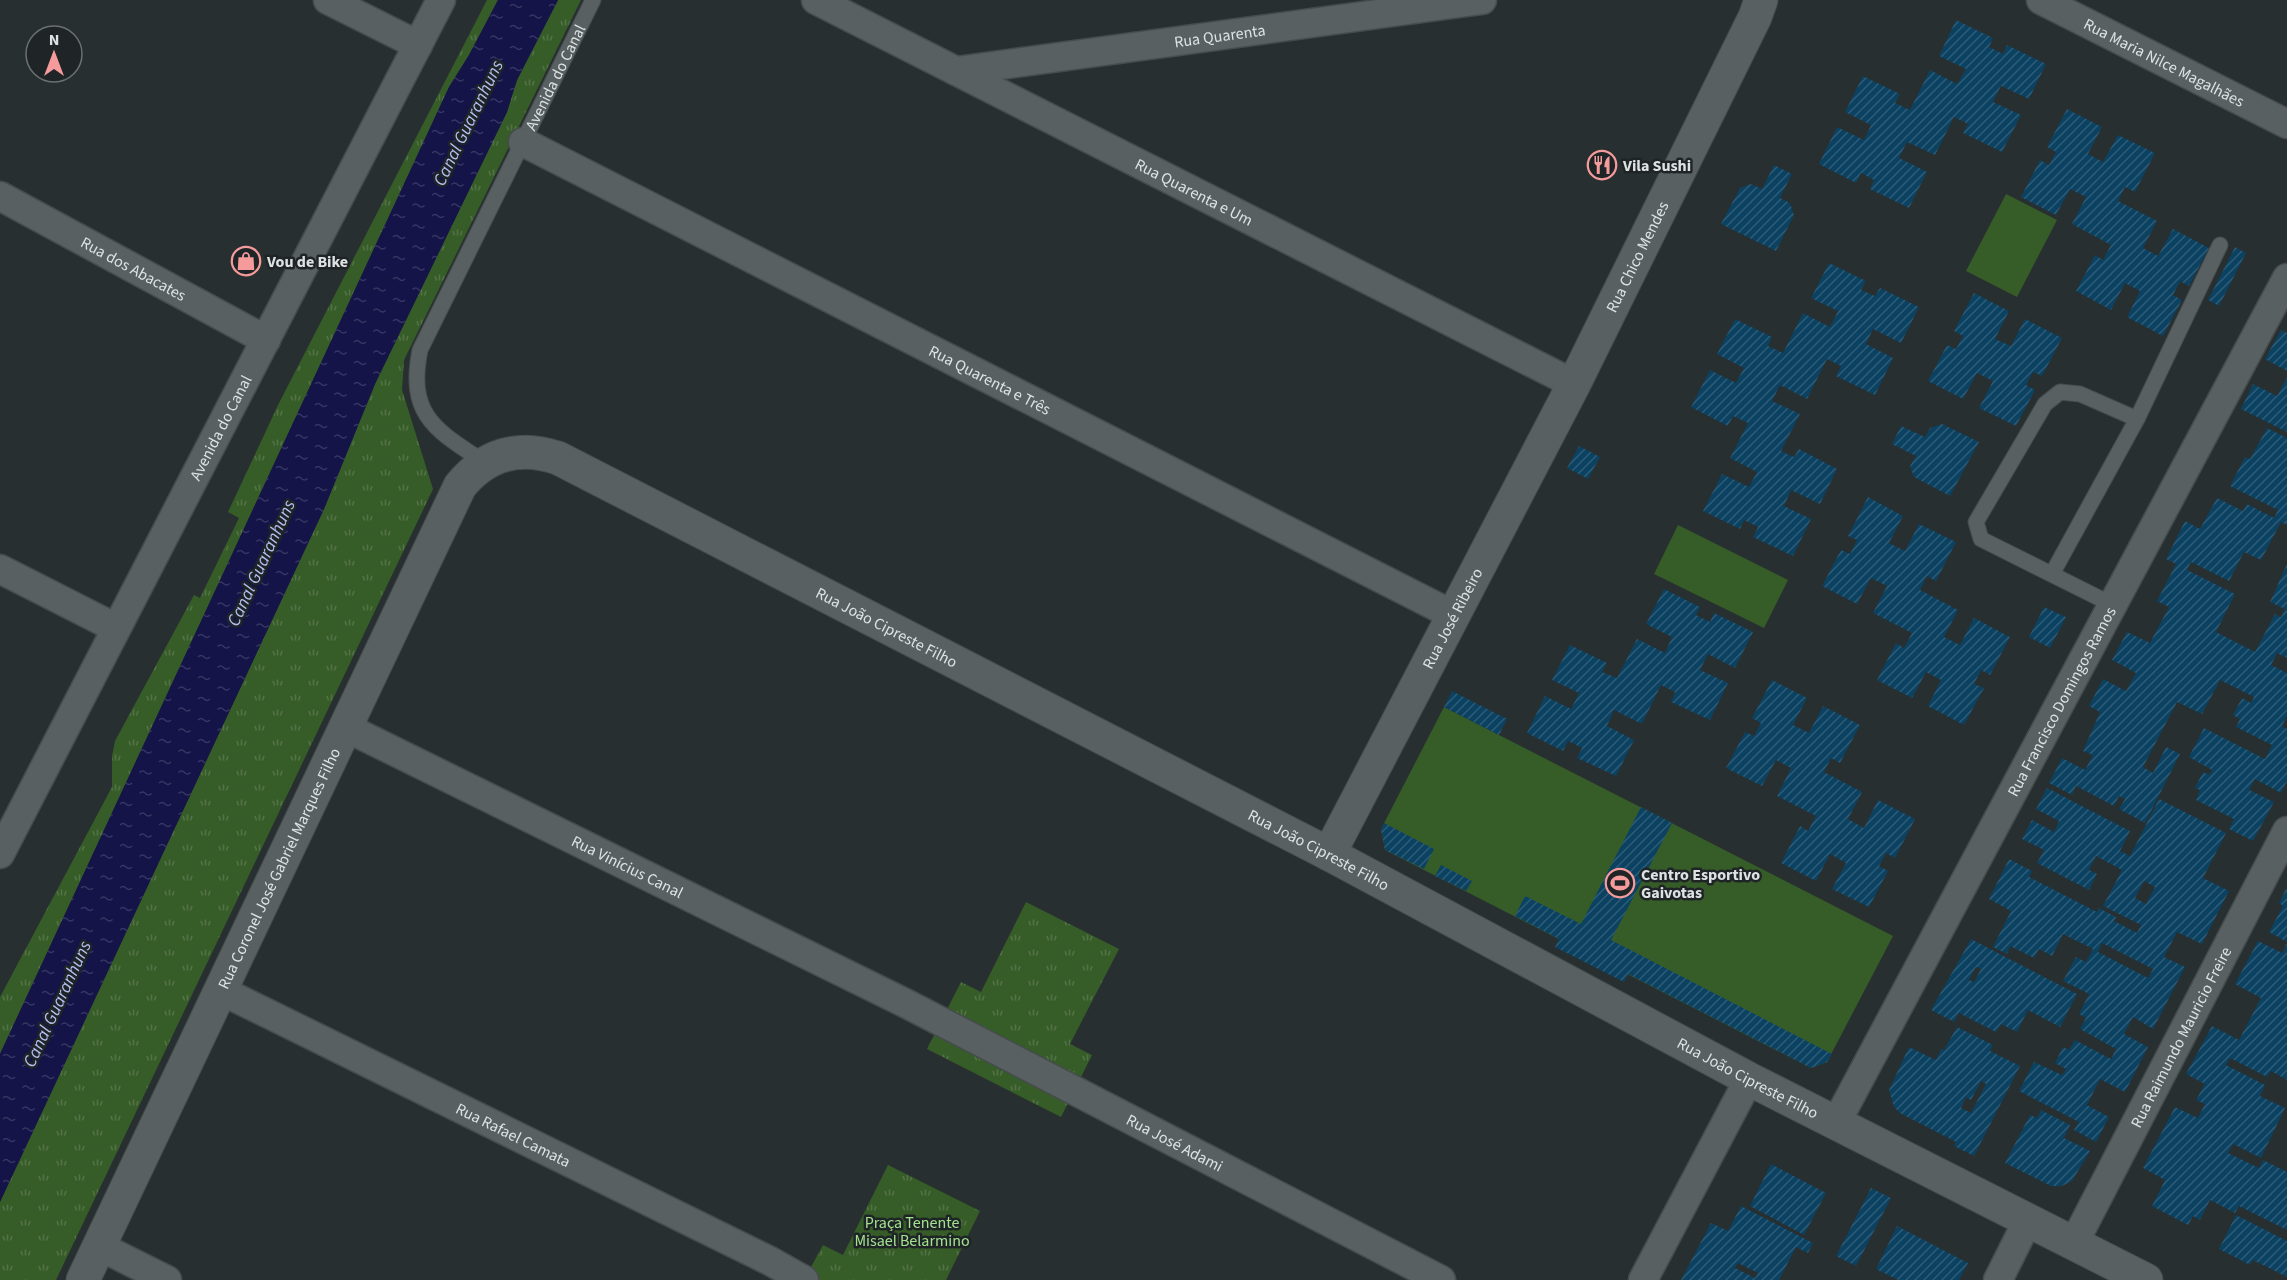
<svg xmlns="http://www.w3.org/2000/svg" width="2287" height="1280" viewBox="0 0 2287 1280" font-family="'Source Sans 3',sans-serif">
  <defs>
    <pattern id="grass-tufts" width="24" height="20" patternUnits="userSpaceOnUse" patternTransform="scale(1.5)"><rect width="24" height="20" fill="#365c28"/><path d="M3 7l-1-3M5 7V3M7 7l1-3M15 17l-1-3M17 17v-4M19 17l1-3" fill="none" stroke="#537347"/></pattern>
    <pattern id="water-ripples" width="26" height="14" patternUnits="userSpaceOnUse" patternTransform="scale(1.5)"><rect width="26" height="14" fill="#141449"/><path d="M2 4q2-2 4 0t4 0M15 11q2-2 4 0t4 0" fill="none" stroke="#363663"/></pattern>
    <pattern id="building-hatch" width="6" height="6" patternUnits="userSpaceOnUse" patternTransform="scale(1.5)"><rect width="6" height="6" fill="#0b4161"/><path d="M-1 1l2-2M0 6l6-6M5 7l2-2" fill="none" stroke="#2e5c78"/></pattern>
  </defs>
  <rect width="100%" height="100%" fill="#282f30"/>
  <g fill="url(#grass-tufts)">
    <polygon points="487,0 498,0 469,55 449,87 0,1054 0,997 112,787 112,756 115,741 194,595 200,598 239,518 228,512 279,403"/>
    <polygon points="558,0 581,0 404,360 402,390 433,489 56,1280 0,1280 0,1202 324,509 375,384 507,112 517,80"/>
    <polygon points="1026,902 1119,949 1070,1044 1092,1055 1061,1117 927,1049 961,982 981,992"/>
    <polygon points="888,1165 980,1211 946,1280 804,1280 823,1245 843,1255"/>
  </g>
  <g fill="#365c28">
    <polygon points="2006,194 2057,220 2017,297 1966,271"/>
    <polygon points="1678,525 1788,580 1764,628 1654,574"/>
    <polygon points="1444,707 1893,936 1827,1062 1811,1068 1385,850 1381,829"/>
  </g>
  <polygon fill="url(#water-ripples)" points="498,0 558,0 517,80 507,112 375,384 324,509 0,1202 0,1054 449,87 469,55"/>
  <g fill="url(#building-hatch)" fill-rule="evenodd">
    <polygon points="1956,20 1993,38 1989,47 2003,54 2007,45 2046,64 2029,99 2001,86 1993,102 2021,115 2002,152 1963,133 1968,124 1954,117 1935,155 1907,142 1899,158 1927,172 1909,208 1870,189 1874,180 1861,173 1856,183 1819,164 1837,127 1864,140 1871,125 1845,112 1863,76 1900,94 1895,103 1910,110 1930,70 1957,84 1966,69 1939,56"/>
    <polygon points="2067,109 2102,127 2088,154 2103,162 2118,135 2155,153 2135,192 2125,187 2118,201 2157,221 2143,248 2158,256 2173,229 2209,248 2189,286 2180,281 2173,295 2182,300 2163,336 2127,317 2140,291 2125,283 2111,310 2076,291 2095,255 2103,260 2111,245 2072,224 2086,197 2070,189 2056,215 2021,197 2040,160 2049,165 2056,152 2047,147"/>
    <polygon points="1774,165 1792,174 1780,198 1790,203 1794,215 1776,251 1721,224 1740,188 1751,184 1762,189"/>
    <polygon points="2235,247 2246,253 2219,306 2208,300"/>
    <polygon points="1829,263 1866,281 1861,290 1875,296 1880,288 1919,307 1901,343 1873,329 1866,344 1893,358 1875,395 1836,376 1841,366 1827,359 1807,399 1780,385 1772,401 1800,414 1781,451 1794,457 1799,449 1837,469 1820,504 1791,490 1784,506 1811,519 1793,556 1753,537 1758,527 1744,520 1740,529 1703,511 1722,474 1749,487 1757,472 1730,458 1748,423 1733,416 1728,426 1691,407 1710,370 1736,383 1744,368 1717,354 1735,319 1772,337 1768,346 1783,353 1803,313 1830,327 1838,311 1811,298"/>
    <polygon points="1974,293 2009,311 1995,339 2011,346 2025,319 2062,338 2042,376 2033,372 2026,385 2035,390 2016,426 1979,408 1993,381 1977,373 1963,399 1928,381 1947,345 1956,349 1963,336 1954,331"/>
    <polygon points="2281,330 2287,333 2287,371 2265,359"/>
    <polygon points="2287,377 2287,432 2241,409 2253,384 2277,396"/>
    <polygon points="1942,424 1979,442 1950,496 1914,477 1910,466 1916,456 1892,444 1901,426 1925,437 1930,428"/>
    <polygon points="2267,428 2287,438 2287,525 2281,522 2261,560 2244,552 2229,581 2191,562 2187,570 2235,594 2216,632 2255,652 2275,614 2281,617 2285,609 2270,602 2287,564 2287,658 2277,653 2271,665 2287,673 2287,716 2282,726 2287,729 2287,781 2281,793 2255,779 2249,790 2274,802 2253,841 2229,829 2234,819 2196,800 2200,790 2195,788 2203,772 2209,775 2212,770 2189,757 2204,728 2265,759 2272,745 2236,727 2240,719 2233,715 2242,698 2251,703 2254,697 2220,680 2202,714 2177,702 2143,767 2153,773 2166,747 2180,754 2145,823 2119,809 2125,799 2119,796 2114,806 2076,786 2072,795 2049,783 2062,758 2085,770 2093,755 2083,751 2100,712 2089,706 2103,679 2126,691 2136,673 2112,660 2127,632 2150,643 2169,607 2157,601 2176,564 2166,559 2185,521 2200,529 2217,498 2243,511 2247,504 2274,518 2278,510 2230,486 2245,457 2250,459"/>
    <polygon points="1579,446 1600,457 1588,479 1567,468"/>
    <polygon points="1868,497 1903,516 1889,543 1905,551 1919,524 1956,542 1936,581 1927,576 1920,590 1958,610 1944,637 1960,645 1974,618 2010,637 1990,675 1981,670 1974,684 1984,688 1964,725 1928,706 1941,680 1926,672 1912,698 1877,680 1896,643 1904,648 1912,633 1873,613 1887,586 1871,578 1857,604 1822,586 1841,550 1850,554 1857,540 1848,536"/>
    <polygon points="1664,589 1700,607 1696,615 1710,622 1714,613 1753,632 1735,668 1708,654 1700,670 1728,683 1710,720 1671,702 1675,692 1661,685 1642,724 1614,710 1607,726 1634,740 1616,776 1577,758 1582,748 1568,741 1563,751 1527,733 1545,696 1571,709 1579,693 1552,680 1570,645 1607,663 1602,672 1617,678 1637,639 1665,653 1672,637 1646,624"/>
    <polygon points="2044,607 2066,617 2050,648 2029,637"/>
    <polygon points="1772,680 1807,698 1793,725 1809,733 1823,706 1860,725 1840,763 1831,758 1824,772 1862,792 1848,819 1864,828 1878,800 1915,819 1895,858 1886,853 1879,866 1888,871 1869,907 1832,889 1846,863 1830,854 1816,881 1781,863 1800,826 1808,831 1816,816 1777,796 1791,768 1776,760 1762,786 1726,768 1745,732 1754,736 1761,723 1752,718"/>
    <polygon points="1452,691 1507,719 1499,735 1444,707"/>
    <path d="M 2047,788 L 2130,831 L 2120,851 L 2130,856 L 2159,799 L 2226,833 L 2203,878 L 2229,891 L 2202,944 L 2177,932 L 2164,957 L 2185,967 L 2153,1029 L 2133,1017 L 2124,1034 L 2148,1047 L 2125,1092 L 2100,1079 L 2087,1105 L 2109,1117 L 2096,1142 L 2074,1130 L 2079,1122 L 2019,1091 L 2034,1062 L 2062,1075 L 2066,1069 L 2055,1063 L 2063,1047 L 2069,1050 L 2075,1040 L 2111,1059 L 2116,1049 L 2080,1029 L 2086,1018 L 2079,1014 L 2089,994 L 2063,981 L 2076,957 L 2086,962 L 2093,949 L 2063,934 L 2052,956 L 2039,949 L 2034,958 L 2010,946 L 2007,954 L 1993,947 L 2011,911 L 1989,899 L 2009,859 L 2032,871 L 2029,877 L 2097,912 L 2099,908 L 2116,917 L 2114,921 L 2137,933 L 2141,925 L 2103,906 L 2122,870 L 2096,856 L 2089,870 L 2097,874 L 2089,890 L 2037,863 L 2044,850 L 2022,839 L 2032,820 L 2054,832 L 2059,821 L 2036,809 ZM 2144,881 L 2155,887 L 2146,904 L 2135,898 ZM 2102,943 L 2153,969 L 2148,978 L 2098,952 Z"/>
    <polygon points="1641,807 1672,823 1611,940 1832,1054 1827,1062 1811,1068 1628,974 1624,982 1555,947 1559,939 1515,916 1525,896 1581,924"/>
    <polygon points="1384,823 1434,849 1424,869 1385,850 1381,829"/>
    <polygon points="1441,865 1472,881 1466,891 1435,876"/>
    <polygon points="2287,887 2287,942 2269,932 2283,906 2279,903"/>
    <path d="M 1971,939 L 2077,994 L 2060,1027 L 2028,1010 L 2017,1032 L 2001,1024 L 1996,1032 L 1959,1013 L 1954,1022 L 1931,1010 ZM 1976,967 L 1981,969 L 1974,982 L 1969,980 Z"/>
    <polygon points="2258,941 2282,953 2287,943 2287,1080 2271,1071 2267,1077 2230,1058 2226,1065 2265,1085 2260,1096 2285,1108 2261,1158 2233,1144 2228,1153 2259,1168 2263,1160 2287,1172 2287,1230 2239,1206 2235,1213 2210,1200 2200,1220 2193,1216 2188,1225 2152,1206 2165,1180 2143,1168 2175,1107 2198,1118 2205,1104 2196,1100 2205,1084 2186,1074 2212,1026 2239,1040 2261,998 2235,984"/>
    <path d="M 1957,1027 L 1993,1045 L 1990,1051 L 2020,1066 L 1974,1156 L 1954,1146 L 1956,1142 L 1900,1113 L 1894,1107 L 1889,1090 L 1909,1047 L 1936,1060 L 1941,1049 L 1944,1050 ZM 1981,1081 L 1986,1084 L 1971,1113 L 1961,1108 L 1966,1097 L 1971,1100 Z"/>
    <polygon points="2041,1110 2070,1125 2064,1138 2090,1151 2072,1181 2062,1186 2051,1186 2005,1163 2030,1115 2037,1118"/>
    <polygon points="1771,1164 1826,1193 1804,1235 1750,1206"/>
    <polygon points="1871,1188 1891,1198 1856,1266 1836,1256"/>
    <path d="M 1741,1206 L 1813,1243 L 1808,1253 L 1796,1247 L 1779,1280 L 1681,1280 L 1711,1223 L 1728,1231 ZM 1738,1263 L 1758,1273 L 1755,1278 L 1735,1268 Z"/>
    <polygon points="2236,1215 2287,1241 2287,1277 2253,1260 2250,1265 2219,1249"/>
    <polygon points="1897,1226 1968,1263 1959,1280 1898,1280 1876,1269"/>
  </g>
  <g fill="none" stroke-linecap="round" stroke-linejoin="round">
    <g stroke="#464c4d" stroke-width="17">
      <g id="lane">
        <path id="s1" d="M 484,462 C 436,430 407,416 420,350 L 593,0"/>
        <polyline points="2052,574 2137,419 2220,245"/>
        <polyline points="2113,605 1981,539 1976,522 2045,404 2060,392 2080,394 2137,419"/>
      </g>
    </g>
    <g stroke="#464c4d" stroke-width="31">
      <g id="street">
        <polyline points="328,0 418,45"/>
        <path id="s2" d="M 816,0 L 1574,384"/>
        <path id="s3" d="M 2041,0 L 2287,124"/>
        <path id="s4" d="M 956,71 L 1482,0"/>
        <path id="s5" d="M 523,142 L 1455,616"/>
        <path id="s6" d="M 0,196 L 266,340"/>
        <polyline points="0,569 116,628"/>
        <path id="s7" d="M 345,727 L 909,1005 L 1441,1280"/>
        <path id="s8" d="M 0,854 L 441,0"/>
        <path id="s9" d="M 220,990 L 770,1261 L 804,1280"/>
        <path id="s10" d="M 1836,1123 L 2287,278"/>
        <path id="s11" d="M 2074,1243 L 2287,831"/>
        <polyline points="99,1246 167,1280"/>
        <polyline points="1643,1280 1749,1079"/>
        <polyline points="1998,1280 2028,1220"/>
      </g>
    </g>
    <g stroke="#464c4d" stroke-width="35">
      <g id="secondary">
        <path id="s12" d="M 1329,854 L 1574,384 L 1755,17 L 1761,0"/>
        <path id="s13" d="M 83,1280 L 460,486 C 486,454 519,445 558,458 L 1329,854 L 1749,1079 L 2146,1280"/>
      </g>
    </g>
    <use href="#lane" stroke="#586061" stroke-width="15"/>
    <use href="#street" stroke="#586061" stroke-width="28"/>
    <use href="#secondary" stroke="#586061" stroke-width="33"/>
  </g>
  <defs>
    <g id="restaurant-ring" transform="scale(1.5)"><circle r="9.5" fill="#1f2526" stroke="#f59b9c" stroke-width="1.5"/><path d="M-5-6h1v4h1v-4h1v4h1v-4h1v5L-1.5 .5V6h-2V.5L-5-1ZM5-6V6H3V1.5H1.5Q1.5-4 5-6Z" fill="#f59b9c"/></g>
    <g id="shop-ring" transform="scale(1.5)"><circle r="9.5" fill="#1f2526" stroke="#f59b9c" stroke-width="1.5"/><path d="M-5-2.5h2.3a2.7 3.5 0 0 1 5.4 0H5L5.5 6h-11ZM-1.5-2.5h3a1.5 2.3 0 0 0-3 0Z" fill="#f59b9c"/></g>
    <g id="stadium-ring" transform="scale(1.5)"><circle r="9.5" fill="#1f2526" stroke="#f59b9c" stroke-width="1.5"/><path d="M0-5a6.5 5 0 1 0 0 10a6.5 5 0 1 0 0-10ZM-3.5-1.8h7v3.6h-7Z" fill="#f59b9c"/></g>
  </defs>
  <g fill-rule="evenodd">
    <use href="#restaurant-ring" x="1602" y="165"/>
    <use href="#shop-ring" x="246" y="261"/>
    <use href="#stadium-ring" x="1620" y="883"/>
  </g>
  <g text-anchor="middle" stroke-width="5" stroke-linejoin="round" paint-order="stroke">
    <g font-size="16" fill="#dee2e3" stroke="#1f2526">
      <text dy="6" stroke="none"><textPath href="#s4" startOffset="266">Rua Quarenta</textPath></text>
      <text dy="6" stroke="none"><textPath href="#s3" startOffset="138">Rua Maria Nilce Magalhães</textPath></text>
      <text dy="6" stroke="none"><textPath href="#s1" startOffset="446">Avenida do Canal</textPath></text>
      <text dy="6" stroke="none"><textPath href="#s2" startOffset="424">Rua Quarenta e Um</textPath></text>
      <text dy="6" stroke="none"><textPath href="#s12" startOffset="672">Rua Chico Mendes</textPath></text>
      <text dy="6" stroke="none"><textPath href="#s6" startOffset="152">Rua dos Abacates</textPath></text>
      <text dy="6" stroke="none"><textPath href="#s5" startOffset="524">Rua Quarenta e Três</textPath></text>
      <text dy="6" stroke="none"><textPath href="#s8" startOffset="480">Avenida do Canal</textPath></text>
      <text dy="6" stroke="none"><textPath href="#s12" startOffset="266">Rua José Ribeiro</textPath></text>
      <text dy="6" stroke="none"><textPath href="#s13" startOffset="1358">Rua João Cipreste Filho</textPath></text>
      <text dy="6" stroke="none"><textPath href="#s10" startOffset="478">Rua Francisco Domingos Ramos</textPath></text>
      <text dy="6" stroke="none"><textPath href="#s13" startOffset="1844">Rua João Cipreste Filho</textPath></text>
      <text dy="6" stroke="none"><textPath href="#s7" startOffset="315">Rua Vinícius Canal</textPath></text>
      <text dy="6" stroke="none"><textPath href="#s13" startOffset="456">Rua Coronel José Gabriel Marques Filho</textPath></text>
      <text dy="6" stroke="none"><textPath href="#s11" startOffset="232">Rua Raimundo Mauricio Freire</textPath></text>
      <text dy="6" stroke="none"><textPath href="#s13" startOffset="2330">Rua João Cipreste Filho</textPath></text>
      <text dy="6" stroke="none"><textPath href="#s9" startOffset="327">Rua Rafael Camata</textPath></text>
      <text dy="6" stroke="none"><textPath href="#s7" startOffset="928">Rua José Adami</textPath></text>
    </g>
    <g font-size="16" font-weight="bold" fill="#dee2e3" stroke="#1f2526" text-anchor="start">
      <text x="1623" y="171">Vila Sushi</text>
      <text x="267" y="267">Vou de Bike</text>
      <text x="1641" y="880">Centro Esportivo<tspan x="1641" dy="18">Gaivotas</tspan></text>
    </g>
    <g font-size="16" fill="#a3e18f" stroke="#1f2526">
      <text x="912" y="1228">Praça Tenente<tspan x="912" dy="18">Misael Belarmino</tspan></text>
    </g>
    <g font-size="18" font-style="italic" fill="#b4bff4" stroke="#1f2526">
      <text transform="translate(468 123) rotate(-64)" y="6">Canal Guaranhuns</text>
      <text transform="translate(261 563) rotate(-65)" y="6">Canal Guaranhuns</text>
      <text transform="translate(57 1004) rotate(-65)" y="6">Canal Guaranhuns</text>
    </g>
  </g>
  <g transform="translate(54 54)"><circle r="28" fill="#1f2526" stroke="#6b7172" stroke-width="1.5"/>
  <path d="M0-4.5L10 22L0 15L-10 22Z" fill="#f59b9c"/>
  <text y="-9" font-size="16" font-weight="bold" text-anchor="middle" fill="#dee2e3">N</text>
  </g>
</svg>
